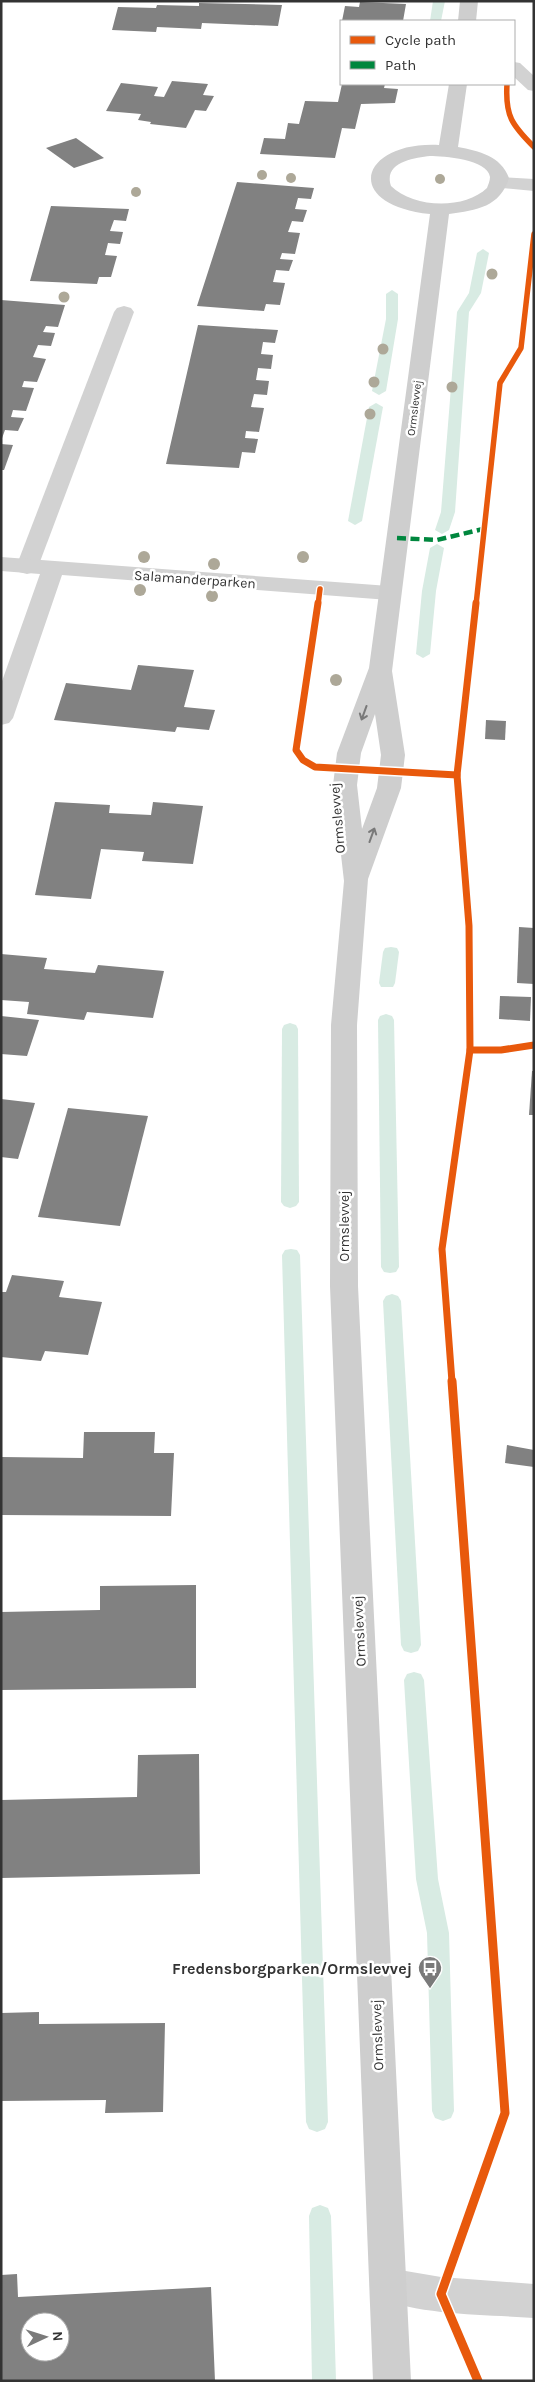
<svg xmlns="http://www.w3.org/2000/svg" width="535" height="2382" viewBox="0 0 535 2382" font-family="Karla,sans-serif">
  <rect width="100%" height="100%" fill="#fff"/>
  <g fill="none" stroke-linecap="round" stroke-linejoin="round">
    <g fill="#d8ebe3" fill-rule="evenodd">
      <polygon points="433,1 445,1 441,21 430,21"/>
      <polygon points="483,249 489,253 481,293 469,312 455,512 449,530 442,534 435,530 441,512 457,312 469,293 477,253"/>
      <polygon points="392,290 398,294 398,319 386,391 379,395 372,391 386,319 386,294"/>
      <polygon points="376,403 383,407 362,521 355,525 348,521 369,407"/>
      <polygon points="437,544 444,548 436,591 430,654 423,658 416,654 422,591 430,548"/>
      <polygon points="391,947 397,948 399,952 395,983 393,987 381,987 379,983 383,952 385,948"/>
      <polygon points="386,1014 392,1016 394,1020 399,1267 396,1272 390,1273 384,1272 381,1267 378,1020 380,1016"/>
      <polygon points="290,1023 296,1025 298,1029 299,1202 296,1206 290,1208 284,1206 281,1202 282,1029 284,1025"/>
      <polygon points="291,1249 297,1250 300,1255 328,2122 325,2129 317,2132 309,2129 306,2122 282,1255 285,1250"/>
      <polygon points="392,1294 398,1296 401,1301 421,1645 418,1651 411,1653 404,1651 401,1645 383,1301 386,1296"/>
      <polygon points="414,1672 421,1674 424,1680 438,1879 449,1933 454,2111 451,2118 443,2121 435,2118 432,2111 427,1933 416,1879 404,1680 407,1674"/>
      <polygon points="320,2205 328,2208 331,2216 336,2381 312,2381 309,2216 312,2208"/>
    </g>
  </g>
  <g fill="#818181" fill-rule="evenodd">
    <polygon points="360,2 406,4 403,21 342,21 345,6 359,7"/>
    <polygon points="199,3 282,5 278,26 202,23 201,29 157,27 156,32 112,30 118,7 156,8 157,5 199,6"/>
    <polygon points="172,81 208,84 203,95 214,96 206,111 195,110 186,128 150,124 151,122 138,120 141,114 106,111 121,83 158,87 154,96 164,97"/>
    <polygon points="342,84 385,84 384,88 398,89 395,103 361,104 355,129 342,128 335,158 260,154 264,138 285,139 288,123 299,124 305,101 338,102"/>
    <polygon points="76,138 104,158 74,168 46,148"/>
    <polygon points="237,182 314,188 311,199 298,198 295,209 307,210 303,222 292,221 288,232 300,233 295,254 282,253 280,259 293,260 289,271 276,270 273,282 285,283 280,305 266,304 264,311 197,306"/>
    <polygon points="51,206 129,209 126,221 114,220 110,231 123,232 120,244 108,243 105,255 117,256 111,277 99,277 97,284 30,281"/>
    <polygon points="1,300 65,305 58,327 46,326 43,332 55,333 51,346 38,345 33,357 46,359 37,382 24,381 22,387 34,388 26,411 13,410 11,417 24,418 18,431 5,430 1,441"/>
    <polygon points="198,325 278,330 275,343 263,342 261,354 273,355 271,369 258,368 256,380 269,381 267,395 254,394 251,407 264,408 259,432 246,431 245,438 258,439 255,453 242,452 239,468 166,464"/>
    <polygon points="1,444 13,445 4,470 1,470"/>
    <polygon points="138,665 194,670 184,707 215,710 209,730 177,727 175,732 54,720 66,683 131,690"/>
    <polygon points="486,720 506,721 505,740 485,739"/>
    <polygon points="55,802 110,805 109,813 151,815 153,802 203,806 193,864 142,861 144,852 101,849 91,899 35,895"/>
    <polygon points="519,927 534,928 534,984 517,983"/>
    <polygon points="1,954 47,958 44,969 95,973 98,965 164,971 153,1018 87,1012 84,1020 27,1014 29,1002 1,1000"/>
    <polygon points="500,996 531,997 530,1021 499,1019"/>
    <polygon points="1,1016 39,1020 27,1056 1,1054"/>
    <polygon points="532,1071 534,1071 534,1115 529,1115"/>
    <polygon points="1,1099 35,1103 18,1159 1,1157"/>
    <polygon points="68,1108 148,1116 120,1226 38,1217"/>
    <polygon points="12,1275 64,1281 59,1297 102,1302 88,1355 45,1351 41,1361 1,1357 1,1292 6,1292"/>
    <polygon points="84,1432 155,1432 154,1453 174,1453 171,1516 1,1515 1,1457 83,1458"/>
    <polygon points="507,1445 534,1450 534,1467 505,1463"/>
    <polygon points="196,1585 196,1688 1,1690 1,1612 100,1610 100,1586"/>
    <polygon points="199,1754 200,1874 1,1878 1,1800 137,1797 138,1755"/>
    <polygon points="39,2012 39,2024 165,2023 163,2112 105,2113 106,2100 1,2101 1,2013"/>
    <path d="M 17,2274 L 18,2297 L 211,2287 L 215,2381 L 1,2381 L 1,2275 ZM 30,2322 L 60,2322 L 60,2352 L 30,2352 Z"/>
  </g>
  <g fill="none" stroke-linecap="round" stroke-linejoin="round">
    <g fill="#d2d2d2" fill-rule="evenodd">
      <polygon points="514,62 520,63 534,76 534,91 528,90 514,77"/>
      <polygon points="124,306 131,308 134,312 38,567 35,572 27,574 19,572 16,567 114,312 117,308"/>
    </g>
    <g fill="#d2d2d2" fill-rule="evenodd">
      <polygon points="499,177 534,179 534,191 492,187 489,183 492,179"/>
      <polygon points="1,557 389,586 397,588 400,593 397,598 389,600 62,575 13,718 9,723 1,725 1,684 40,574 1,571"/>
      <path d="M 388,2268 L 441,2277 L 534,2284 L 534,2318 C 482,2314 424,2316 375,2297 L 370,2285 L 375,2273 Z"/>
    </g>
    <g fill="#cecece" fill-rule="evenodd">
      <polygon points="460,1 478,1 476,21 458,21"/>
      <path d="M 449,84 L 467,84 L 458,147 C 479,151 501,156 509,178 C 500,207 477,210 449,214 L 392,671 L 405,755 L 401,788 L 368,879 L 357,1025 L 358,1286 L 411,2381 L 373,2381 L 330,1286 L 331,1025 L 344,881 L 333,785 L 337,753 L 369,668 L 430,214 C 340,204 361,141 439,145 ZM 430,156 C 443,156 488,159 490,177 C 490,181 488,185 487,188 C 464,210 413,208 391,186 C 383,162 414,158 430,156 ZM 375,714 L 381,755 L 377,788 L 362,829 L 357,785 L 361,753 Z"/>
    </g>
    <polyline stroke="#00873e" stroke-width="4.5" stroke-dasharray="9 4.5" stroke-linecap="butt" points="397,538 437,540 483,529"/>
    <g stroke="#fff" stroke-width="8">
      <g id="cycleway-far2">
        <path d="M 507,84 C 505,116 512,125 534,147"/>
        <polyline points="318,605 320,589"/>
        <polyline points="476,605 500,383 521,348 534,234"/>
      </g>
    </g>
    <g stroke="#fff" stroke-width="10">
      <g id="cycleway-far1">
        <polyline points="318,603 296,750 303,760 315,767 457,775"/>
        <polyline points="470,1050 501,1050 534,1045"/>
        <polyline points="452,1382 442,1249 470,1050 469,926 457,775 476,603"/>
      </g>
    </g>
    <g stroke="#fff" stroke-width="12">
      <polyline id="cycleway" points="452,1381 505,2113 441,2294 478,2381"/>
    </g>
    <use href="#cycleway-far2" stroke="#e8590c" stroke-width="5.5"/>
    <use href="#cycleway-far1" stroke="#e8590c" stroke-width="7"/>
    <use href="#cycleway" stroke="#e8590c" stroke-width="9"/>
  </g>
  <g fill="#ada898">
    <circle cx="262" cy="175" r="5"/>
    <circle cx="291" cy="178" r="5"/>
    <circle cx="440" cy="179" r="5"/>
    <circle cx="136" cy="192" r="5"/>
    <circle cx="492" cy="274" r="5.5"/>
    <circle cx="64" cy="297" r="5.5"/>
    <circle cx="383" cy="349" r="5.5"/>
    <circle cx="374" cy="382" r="5.5"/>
    <circle cx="452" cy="387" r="5.5"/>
    <circle cx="370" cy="414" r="5.5"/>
    <circle cx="144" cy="557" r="6"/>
    <circle cx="303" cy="557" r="6"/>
    <circle cx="214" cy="564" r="6"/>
    <circle cx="140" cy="590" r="6"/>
    <circle cx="212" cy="596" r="6"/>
    <circle cx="336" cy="680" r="6"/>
  </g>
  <defs><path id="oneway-shaft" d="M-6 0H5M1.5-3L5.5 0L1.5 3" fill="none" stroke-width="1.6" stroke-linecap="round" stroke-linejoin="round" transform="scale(1.25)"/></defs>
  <g stroke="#797979">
    <use href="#oneway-shaft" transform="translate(364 713) rotate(110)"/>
    <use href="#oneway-shaft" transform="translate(372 835) rotate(-70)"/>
  </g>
  <defs>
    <g id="bus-pin" transform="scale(1.25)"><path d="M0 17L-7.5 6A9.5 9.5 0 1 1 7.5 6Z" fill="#7a7a7a" stroke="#fff"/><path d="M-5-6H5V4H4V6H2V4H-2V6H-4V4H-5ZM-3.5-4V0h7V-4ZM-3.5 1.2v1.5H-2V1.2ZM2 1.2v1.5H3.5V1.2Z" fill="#fff"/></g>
  </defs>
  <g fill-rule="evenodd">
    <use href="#bus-pin" x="430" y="1968"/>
  </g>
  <g text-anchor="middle" stroke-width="5" stroke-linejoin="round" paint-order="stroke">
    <g font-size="11" fill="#333" stroke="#fff">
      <text transform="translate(414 408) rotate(-83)" y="4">Ormslevvej</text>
    </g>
    <g font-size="14" fill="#333" stroke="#fff">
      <text transform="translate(195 579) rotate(4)" y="5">Salamanderparken</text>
      <text transform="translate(337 818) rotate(-95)" y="5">Ormslevvej</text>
      <text transform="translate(344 1226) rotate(-90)" y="5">Ormslevvej</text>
      <text transform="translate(359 1631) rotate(-93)" y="5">Ormslevvej</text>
      <text transform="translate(377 2035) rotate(-92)" y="5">Ormslevvej</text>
    </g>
    <g font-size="16" font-weight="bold" fill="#333" stroke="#fff" text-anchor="end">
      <text x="412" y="1974">Fredensborgparken/Ormslevvej</text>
    </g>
  </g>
  <rect width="535" height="2382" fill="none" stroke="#333333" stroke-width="5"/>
  <rect x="340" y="20" width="175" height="65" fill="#ffffff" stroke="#adadad"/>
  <rect x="350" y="36" width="25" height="8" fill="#e8590c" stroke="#adadad"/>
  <text x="385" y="45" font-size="15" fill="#333333">Cycle path</text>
  <rect x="350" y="61" width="25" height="8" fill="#00873e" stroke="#adadad"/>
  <text x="385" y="70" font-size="15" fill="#333333">Path</text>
  <g transform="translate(45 2337) rotate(86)"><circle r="24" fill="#ffffff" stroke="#adadad"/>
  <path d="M0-4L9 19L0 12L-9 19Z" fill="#7a7a7a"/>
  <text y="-8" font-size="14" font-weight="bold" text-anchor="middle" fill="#333333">N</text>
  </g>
</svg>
